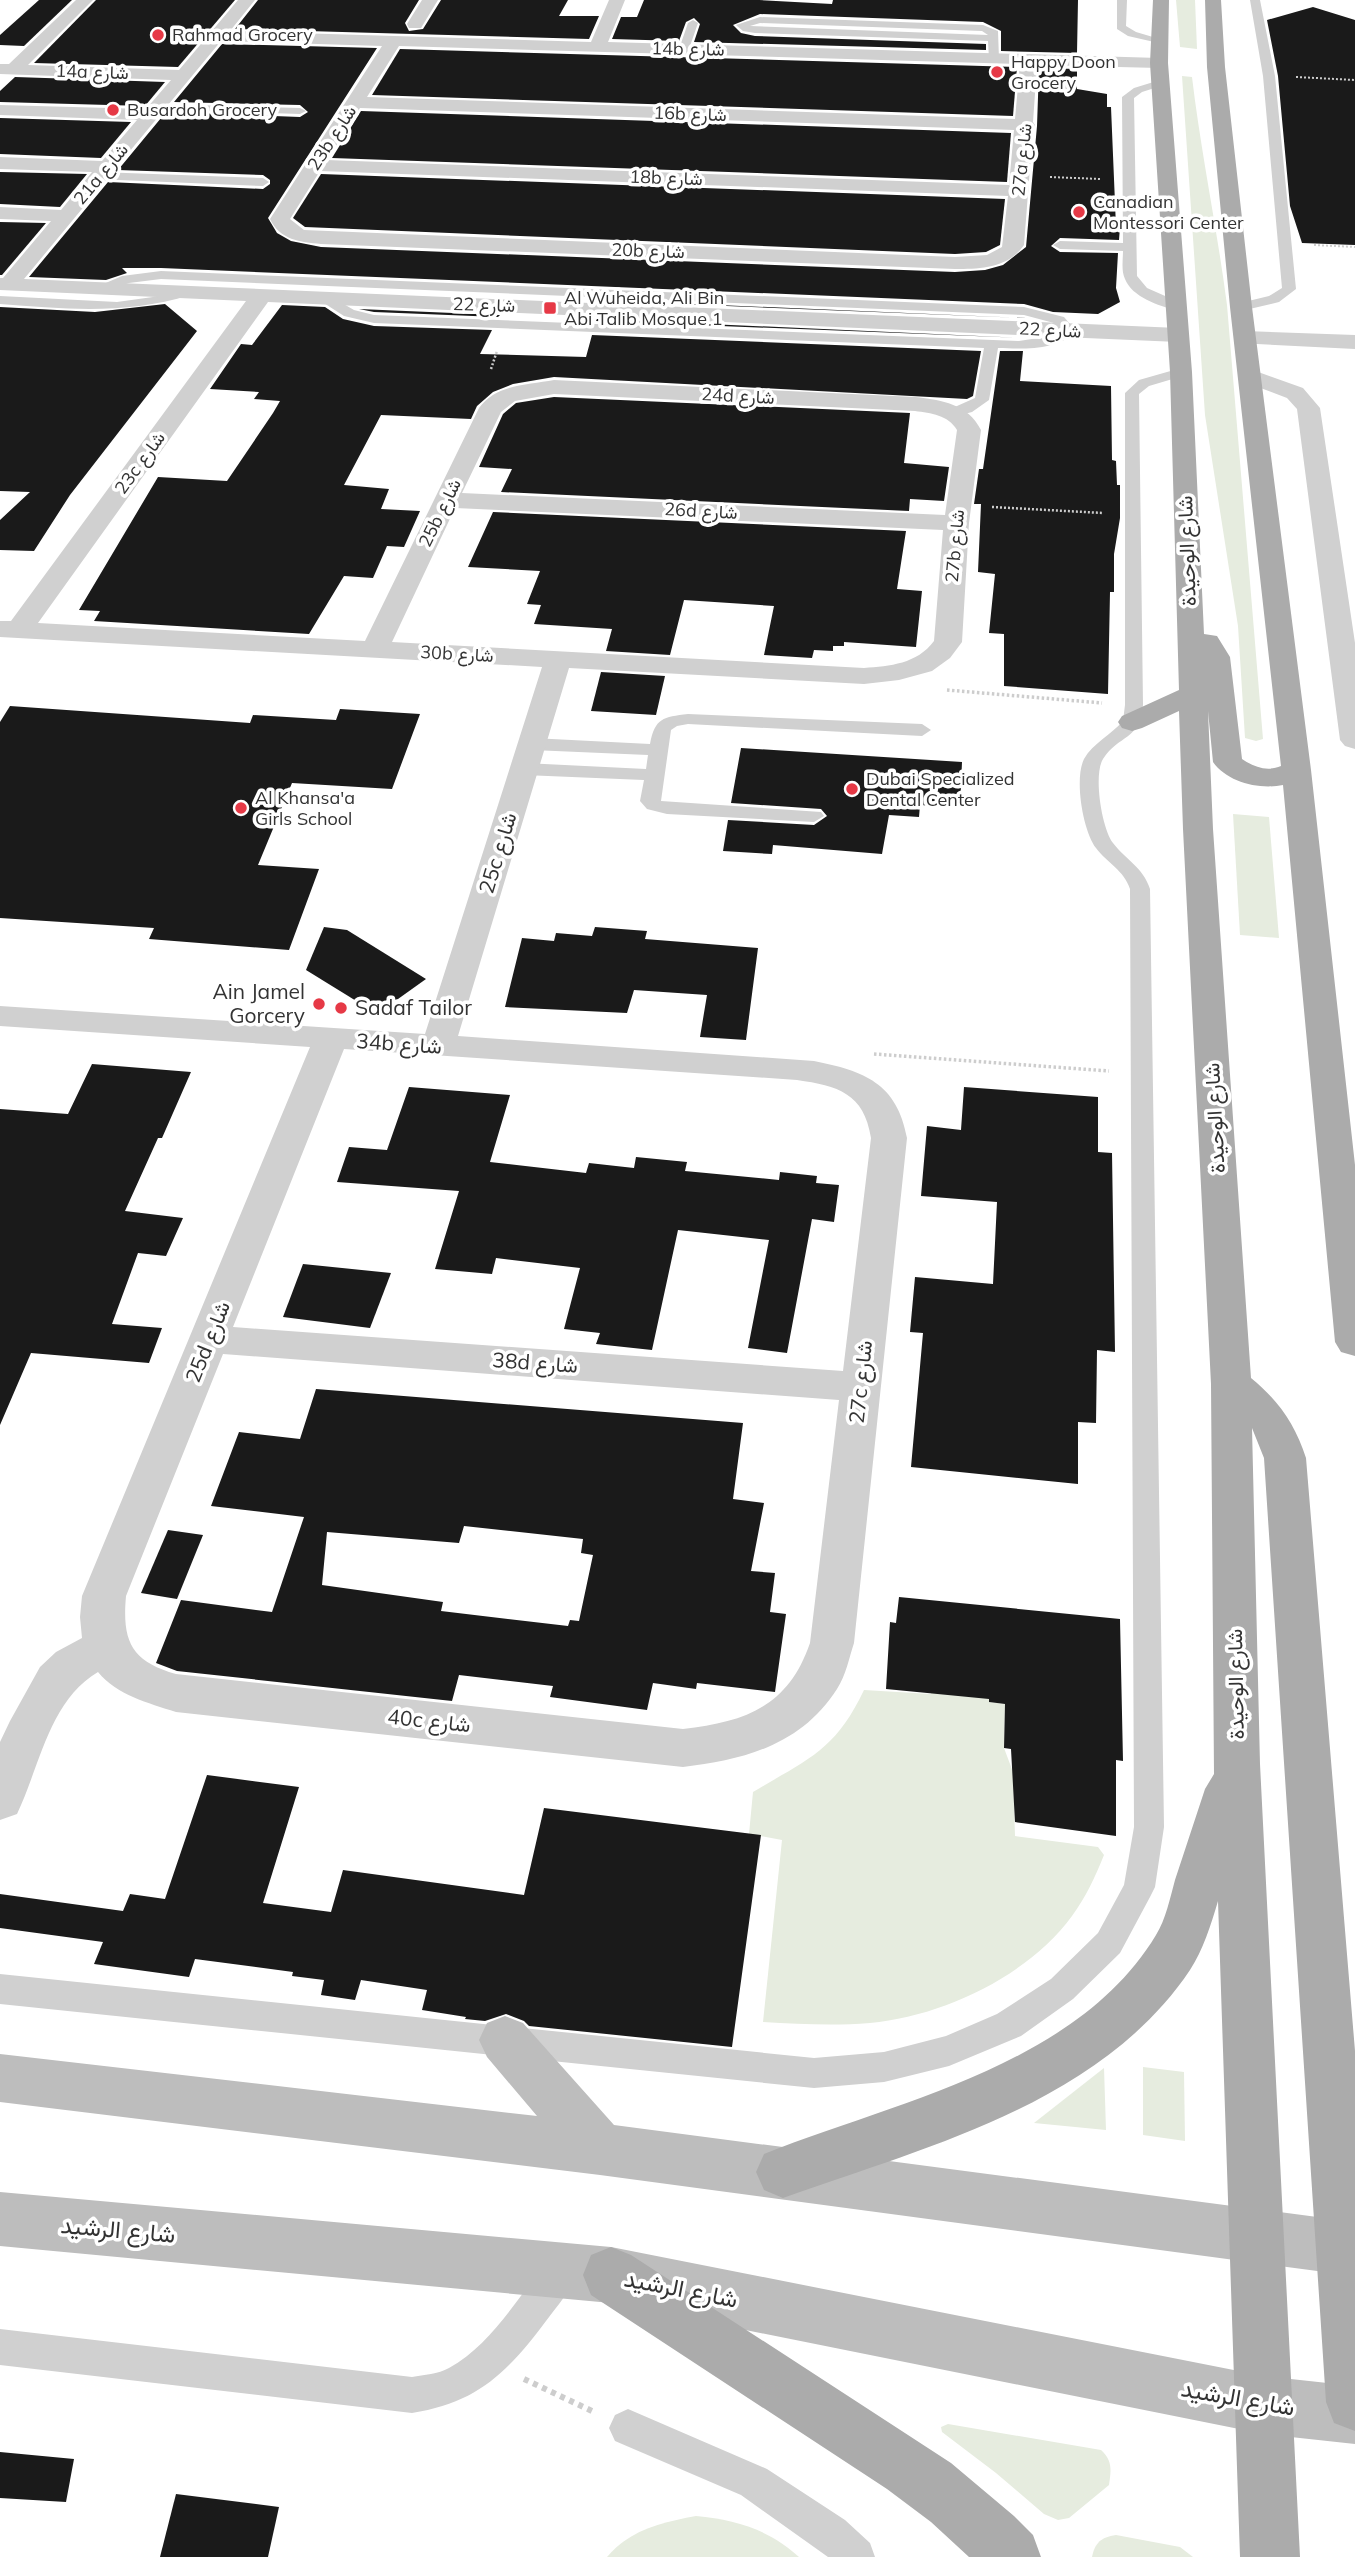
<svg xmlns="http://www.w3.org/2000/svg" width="1355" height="2557" viewBox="0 0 1355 2557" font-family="Mulish,Vazirmatn,sans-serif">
  <rect width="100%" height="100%" fill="#fff"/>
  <g fill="#e6ecdf">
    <polygon points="1176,0 1195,0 1197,49 1180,47"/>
    <path d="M 1182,76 L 1192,77 C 1201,153 1217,228 1227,305 L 1263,739 L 1256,741 L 1245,738 L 1238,626 L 1205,415 Z"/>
    <polygon points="1233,814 1269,817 1279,938 1240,935"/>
    <path d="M 932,1667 L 989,1673 L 989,1702 L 1005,1704 L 1004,1748 L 1013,1772 L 1015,1836 L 1098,1847 L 1104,1855 C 1095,1877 1086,1897 1072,1916 C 1028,1976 943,2016 870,2023 C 834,2026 799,2024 763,2022 L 782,1840 L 749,1834 L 753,1792 C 808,1759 835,1751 864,1690 L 931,1694 Z"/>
    <polygon points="1143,2067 1184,2072 1185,2141 1143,2135"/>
    <polygon points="1104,2068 1106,2130 1034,2123"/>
    <path d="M 948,2424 L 1101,2450 C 1113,2461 1111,2470 1109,2485 L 1069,2518 L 1058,2520 L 1044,2514 L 996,2473 L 942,2432 L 941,2427 Z"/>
    <path d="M 696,2516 C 736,2520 768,2529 799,2557 L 607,2557 C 629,2530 663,2522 696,2516 Z"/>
    <path d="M 1116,2535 L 1180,2547 L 1193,2557 L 1092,2557 C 1095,2542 1102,2537 1116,2535 Z"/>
  </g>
  <g fill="#1a1a1a" fill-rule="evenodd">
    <polygon points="39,0 72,0 24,46 0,45 0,35"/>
    <polygon points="96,0 235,0 178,67 34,63"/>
    <polygon points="258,0 419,0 405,23 409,31 423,29 441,0 568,0 559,16 599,16 589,39 235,29"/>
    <polygon points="644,0 759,0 832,4 833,0 1078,0 1077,53 1001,51 1001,31 983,22 760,14 733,25 741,33 755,36 986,44 986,50 694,42 700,24 694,18 686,22 679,41 612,39 621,17 637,17"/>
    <polygon points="1313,7 1355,20 1355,245 1302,243 1290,206 1278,76 1267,20"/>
    <polygon points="222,44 377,48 268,218 277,233 291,241 321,247 955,272 985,270 1003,265 1026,247 1037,126 1039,68 1077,69 1077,89 1107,94 1107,107 1111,107 1116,227 1120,227 1119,240 1060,238 1051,246 1060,252 1118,253 1116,288 1120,302 1098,314 1053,312 1024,304 161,268 122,268 127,273 106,280 29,277 108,182 263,189 270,184 270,180 263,175 118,170 166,112 300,117 308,112 300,105 174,102"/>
    <polygon points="400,49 1017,67 1013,116 372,95"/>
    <polygon points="15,77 165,82 145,106 0,102 0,91"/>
    <polygon points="361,111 1011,133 1007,182 332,158"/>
    <polygon points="0,118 131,122 101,158 0,154"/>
    <polygon points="0,172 87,174 60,207 0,204"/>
    <polygon points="321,174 1005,199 1000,245 986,252 955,254 305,227 293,218"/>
    <polygon points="0,222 46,223 2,275 0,275"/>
    <polygon points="602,300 1024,318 1026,318 602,301"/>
    <polygon points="165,304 197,331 70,495 34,551 0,550 0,520 30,492 0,491 0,307 95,312"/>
    <polygon points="282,305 325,307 343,319 374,326 492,330 480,354 586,357 592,335 981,351 973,396 967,399 554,377 513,384 493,392 477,406 471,419 381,415 344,485 389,489 381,509 420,511 404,547 387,546 373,578 344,576 309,634 94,621 100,611 79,610 158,477 227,481 273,413 280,401 254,399 259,392 210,389 241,344 252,345"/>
    <polygon points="359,309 500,315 498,317 374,312"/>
    <polygon points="597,319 1023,338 596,321"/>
    <polygon points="1000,351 1023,351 1020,381 1111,386 1112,460 1116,461 1117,485 1120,485 1120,518 1114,554 1114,592 1110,592 1108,694 1004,686 1004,634 989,633 995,574 978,572 981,504 974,504 979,469 983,469"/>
    <polygon points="554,397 910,413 904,463 949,467 944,501 910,499 909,511 501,492 512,469 479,467 503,414 516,403"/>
    <polygon points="493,512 906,531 897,589 922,591 916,647 844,642 844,646 833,646 833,651 814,650 812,658 764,655 774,606 684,600 670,655 606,651 612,629 534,624 541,605 527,604 540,571 468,567"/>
    <polygon points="601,672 665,676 656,715 591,711"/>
    <polygon points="10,706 250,723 253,715 336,720 340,709 420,714 392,789 292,783 258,865 319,869 289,950 149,939 154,928 0,918 0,722"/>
    <polygon points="741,748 962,762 960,808 920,805 919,817 889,815 882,854 773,845 772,854 723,851 728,820 814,825 827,816 821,809 731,803"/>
    <polygon points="324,927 347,930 426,979 398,999 366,1007 306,970"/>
    <polygon points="595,927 647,931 645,939 758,948 746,1040 700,1037 707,995 634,990 627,1013 505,1007 522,938 554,941 556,933 592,936"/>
    <polygon points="92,1064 191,1072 162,1138 158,1138 125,1211 183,1218 166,1256 138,1253 112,1324 162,1328 149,1363 31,1353 0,1425 0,1109 68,1114"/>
    <polygon points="409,1087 510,1095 490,1162 586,1173 589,1163 634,1168 636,1157 687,1162 685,1171 779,1180 780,1172 817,1176 816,1183 839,1185 834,1222 812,1219 787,1353 748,1348 769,1240 678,1230 652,1350 596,1344 600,1333 564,1329 580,1268 496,1258 492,1274 435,1269 459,1191 337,1182 349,1147 387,1150"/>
    <polygon points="964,1087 1098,1097 1098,1152 1112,1153 1115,1352 1097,1350 1096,1423 1078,1422 1078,1484 911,1467 923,1333 910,1332 915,1277 993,1284 997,1202 921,1196 927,1126 961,1130"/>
    <polygon points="303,1264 391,1273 370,1328 283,1317"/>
    <path d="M 316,1389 L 743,1423 L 733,1499 L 764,1503 L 751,1571 L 775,1573 L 770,1612 L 786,1614 L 775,1692 L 697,1683 L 696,1689 L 653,1683 L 647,1710 L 550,1697 L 553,1686 L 459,1675 L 452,1701 L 177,1671 L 156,1663 L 181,1600 L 272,1612 L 304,1517 L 211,1506 L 239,1432 L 300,1439 ZM 464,1526 L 583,1539 L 581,1553 L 593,1555 L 579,1621 L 570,1620 L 568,1626 L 441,1611 L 443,1602 L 322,1585 L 327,1532 L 459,1543 Z"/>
    <polygon points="168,1530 203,1535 177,1599 141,1593"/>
    <polygon points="899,1597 1120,1619 1123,1761 1116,1760 1116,1836 1015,1822 1011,1749 1004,1748 1005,1704 989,1702 989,1699 886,1689 890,1622 896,1623"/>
    <polygon points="207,1775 299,1787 263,1903 331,1912 343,1870 524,1895 544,1808 761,1835 732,2047 529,2026 524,2021 506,2014 485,2021 465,2019 466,2017 422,2010 427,1990 361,1980 355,2000 321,1995 324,1980 292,1976 293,1972 195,1959 189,1977 94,1964 103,1942 0,1928 0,1894 123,1911 130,1894 165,1899"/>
    <polygon points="0,2452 74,2459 66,2502 0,2498"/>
    <polygon points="176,2494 279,2507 268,2557 160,2557"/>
  </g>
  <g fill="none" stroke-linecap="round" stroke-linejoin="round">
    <g stroke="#cdcdcd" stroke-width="2" stroke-dasharray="2 2" stroke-linecap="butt">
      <polyline points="1296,77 1355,80"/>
      <polyline points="1050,177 1100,179"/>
      <polyline points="1314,245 1355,247"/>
    </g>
    <g stroke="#cdcdcd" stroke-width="2.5" stroke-dasharray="2 2" stroke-linecap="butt">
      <polyline points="491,369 497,351"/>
      <polyline points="992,507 1103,513"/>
    </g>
    <g stroke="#cdcdcd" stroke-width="3.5" stroke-dasharray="2.5 2.5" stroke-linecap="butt">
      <polyline points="947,690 1102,703"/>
      <polyline points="874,1054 1109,1071"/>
    </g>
    <polyline stroke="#cdcdcd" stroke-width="6" stroke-dasharray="5 5" stroke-linecap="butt" points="524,2379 592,2411"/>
    <g fill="#d0d0d0" fill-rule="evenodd">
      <polygon points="1117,0 1127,0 1126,26 1136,32 1163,40 1163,44 1128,36 1117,29"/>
      <polygon points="1250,0 1260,0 1275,76 1296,289 1279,302 1241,311 1234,307 1236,304 1269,296 1282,288 1263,76"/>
      <path d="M 760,17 L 983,25 L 998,31 L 999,59 L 994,62 L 989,59 L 988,41 L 755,33 L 743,31 L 736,25 ZM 760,23 L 982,31 L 988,35 L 750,26 Z"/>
      <polygon points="693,20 698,23 689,49 680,51 679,49 688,23"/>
      <path d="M 1160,80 L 1166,83 L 1164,85 L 1142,92 L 1134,98 L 1137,276 L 1147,288 L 1181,303 L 1183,306 L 1176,310 C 1159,306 1132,297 1125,279 C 1121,271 1123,259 1123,251 L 1060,249 L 1053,245 L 1060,241 L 1123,243 L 1122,97 L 1134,88 Z"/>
      <polygon points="158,104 300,108 306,111 300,114 154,109 154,105"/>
      <polygon points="99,172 263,178 269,182 263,186 95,179 93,176"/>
      <path d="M 161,271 L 1024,307 L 1064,317 L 1076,331 C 1057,351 1023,349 998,348 L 989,400 L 972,412 L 953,417 L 946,413 L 948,410 L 975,398 L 984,348 L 374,323 L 344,316 L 316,298 L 318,295 L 328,295 L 354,310 L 374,315 L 1019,341 L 1051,336 L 1061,330 L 1054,323 L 1024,315 L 161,279 L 129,283 L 101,292 L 94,288 L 122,276 Z"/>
      <path d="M 185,288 L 192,292 L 190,295 C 126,315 65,309 0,304 L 0,296 L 117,302 L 160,296 Z"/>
      <path d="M 1181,368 L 1186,369 L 1188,372 L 1186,375 L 1149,386 L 1139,394 L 1143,705 C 1139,742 1119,734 1103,759 C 1093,775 1102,829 1113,843 C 1126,860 1143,867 1150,889 L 1164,1827 L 1155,1887 L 1150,1897 L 1120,1953 L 1073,1999 L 1021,2036 L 949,2066 L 884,2082 L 814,2088 L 0,2004 L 0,1974 L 814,2058 L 884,2052 L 946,2036 L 997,2014 L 1051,1979 L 1098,1933 L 1124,1885 L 1134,1827 L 1130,889 C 1124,870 1107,863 1096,848 C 1083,831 1074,779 1084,759 C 1093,743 1111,735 1123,721 L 1125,705 L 1125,393 L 1139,380 Z"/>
      <path d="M 688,714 L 922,724 L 931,730 L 922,736 L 688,724 L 677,726 L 671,730 L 661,801 L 821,812 L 824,816 L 814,822 L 667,814 L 647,809 L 640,801 L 644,780 L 524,775 L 515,769 L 524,763 L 646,769 L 648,755 L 532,750 L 523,744 L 532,738 L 650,744 C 655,718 663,717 688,714 Z"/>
      <path d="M 561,2254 L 574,2260 L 579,2272 C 571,2290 558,2305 546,2321 C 507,2373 477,2403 412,2413 L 0,2365 L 0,2329 L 412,2377 C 424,2375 438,2374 449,2368 C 491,2345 519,2296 548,2260 Z"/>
      <polygon points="628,2409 767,2469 845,2520 870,2543 875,2557 828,2557 741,2495 615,2441 609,2428 615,2415"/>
    </g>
    <g fill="#d0d0d0" fill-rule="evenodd">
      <path d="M 76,0 L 93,0 L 28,65 L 179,70 L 238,0 L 255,0 L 230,31 L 591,42 L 609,0 L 625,0 L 608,42 L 1159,58 L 1168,63 L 1159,68 L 1037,65 L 1033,122 L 1035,125 L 1033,129 L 1024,245 C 1008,268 982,269 955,269 L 321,244 C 300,242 280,240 270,219 L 382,46 L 221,41 L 24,279 L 1178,328 L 1186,330 L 1189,335 L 1186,340 L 1178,342 L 268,302 L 38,623 L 365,641 L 479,408 C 496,384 528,385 554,380 L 915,397 C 942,400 968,404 981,430 L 969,523 L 962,642 L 950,658 L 932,671 L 899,680 L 864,684 L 569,668 L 458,1036 L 814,1061 C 864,1071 897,1083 907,1138 L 854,1643 C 849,1658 846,1675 837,1689 C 802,1744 745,1760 683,1767 L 176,1712 C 148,1703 117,1695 98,1672 C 49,1701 40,1766 17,1814 L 0,1820 L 0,1742 L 10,1721 L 40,1667 L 56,1652 L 82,1638 L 80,1617 L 82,1596 L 310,1047 L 0,1026 L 0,1006 L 425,1034 L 542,667 L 0,637 L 0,621 L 11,621 L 246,301 L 0,290 L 0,278 L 3,278 L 51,221 L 0,219 L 0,207 L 61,210 L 92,172 L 0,169 L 0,157 L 102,161 L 137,120 L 0,115 L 0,105 L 146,109 L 171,80 L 0,74 L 0,64 L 9,64 ZM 399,46 L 1020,64 L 1015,119 L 367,97 ZM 360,108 L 1014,130 L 1009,185 L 327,160 ZM 320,171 L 1008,196 L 1002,247 L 987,255 L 955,257 L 304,230 L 290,219 ZM 554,394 L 915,411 C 931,413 948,415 957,430 L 945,515 L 462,493 L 501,412 L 515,401 ZM 455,508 L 943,530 L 934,641 C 917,664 890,666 864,668 L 392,642 ZM 344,1049 L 797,1080 C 838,1086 864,1093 871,1138 L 843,1371 L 233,1327 ZM 223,1354 L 839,1400 L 810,1643 C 788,1707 745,1722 683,1729 L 176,1674 C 131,1661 122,1641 126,1596 Z"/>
      <polygon points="422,0 438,0 421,28 409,28 407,24"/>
      <polygon points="1245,331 1355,335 1355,349 1237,343 1234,338 1237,333"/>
      <polygon points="1250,369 1303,388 1320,408 1355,643 1355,749 1345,746 1340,740 1297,409 1287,398 1242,381 1239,376 1242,371"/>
    </g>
    <g fill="#bdbdbd" fill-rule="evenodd">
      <polygon points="505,2016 523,2023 614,2125 1355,2222 1355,2276 600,2175 0,2102 0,2054 537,2116 487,2057 479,2040 487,2023"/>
      <polygon points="0,2192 611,2247 1264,2376 1355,2386 1355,2444 1264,2434 611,2303 0,2246"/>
    </g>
    <g fill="#ababab" fill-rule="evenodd">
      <path d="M 1153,0 L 1169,0 L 1168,63 L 1192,372 L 1204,634 L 1217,636 L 1230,657 L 1242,759 C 1254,767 1267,772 1281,766 L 1230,307 L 1207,67 L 1205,0 L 1221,0 L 1225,67 L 1252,307 L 1311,770 L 1355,1165 L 1355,1356 L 1341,1352 L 1335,1342 L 1283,785 C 1259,790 1227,782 1213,762 L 1208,711 L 1213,829 L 1251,1378 C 1278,1400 1295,1424 1306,1458 L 1355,2051 L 1355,2431 L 1334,2423 L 1326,2402 L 1264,1458 L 1252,1428 L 1260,1764 L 1300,2557 L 1240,2557 L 1218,1901 C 1211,1925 1203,1950 1190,1970 C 1100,2104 926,2147 783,2198 L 764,2190 L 756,2172 L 764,2154 C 895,2102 1077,2066 1156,1935 C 1166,1919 1170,1898 1175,1880 C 1185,1850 1195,1819 1205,1789 L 1214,1774 L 1211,1384 L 1183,829 L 1179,711 L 1142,728 L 1132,731 L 1122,728 L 1118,722 L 1122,716 L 1179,690 L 1170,372 L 1150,63 Z"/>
      <polygon points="611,2247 631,2255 688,2292 951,2463 1014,2516 1033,2535 1041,2557 969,2557 931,2522 887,2489 591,2295 583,2275 591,2255"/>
    </g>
  </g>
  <g fill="#e63946" stroke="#fff" stroke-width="2.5">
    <circle cx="158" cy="35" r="7"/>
    <circle cx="997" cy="72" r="7"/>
    <circle cx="113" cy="110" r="7"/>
    <circle cx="1079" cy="212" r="7"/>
    <rect x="543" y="301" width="14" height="14" rx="3.5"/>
    <circle cx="852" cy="789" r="7"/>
    <circle cx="241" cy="808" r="7"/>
    <circle cx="319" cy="1004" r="7"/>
    <circle cx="341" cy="1008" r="7"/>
  </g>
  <g text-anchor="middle" stroke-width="7" stroke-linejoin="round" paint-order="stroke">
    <g font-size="18" fill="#333" stroke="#fff" text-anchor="start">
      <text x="172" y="41">Rahmad Grocery</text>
      <text x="1011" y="68">Happy Doon<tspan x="1011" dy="21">Grocery</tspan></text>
      <text x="127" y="116">Busardoh Grocery</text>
      <text x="1093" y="208">Canadian<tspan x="1093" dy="21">Montessori Center</tspan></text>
      <text x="564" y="304">Al Wuheida, Ali Bin<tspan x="564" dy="21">Abi Talib Mosque 1</tspan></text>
      <text x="866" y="785">Dubai Specialized<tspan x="866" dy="21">Dental Center</tspan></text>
      <text x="255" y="804">Al Khansa'a<tspan x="255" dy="21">Girls School</tspan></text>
    </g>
    <g font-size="18" fill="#333" stroke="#fff">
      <text transform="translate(688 49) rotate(1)" y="6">14b شارع</text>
      <text transform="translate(92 72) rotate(2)" y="6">14a شارع</text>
      <text transform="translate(690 114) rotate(2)" y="6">16b شارع</text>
      <text transform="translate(332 138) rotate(-57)" y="6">23b شارع</text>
      <text transform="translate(1022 160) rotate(-84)" y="6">27a شارع</text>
      <text transform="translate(101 174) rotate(-50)" y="6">21a شارع</text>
      <text transform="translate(666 178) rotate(2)" y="6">18b شارع</text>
      <text transform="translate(648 251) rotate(2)" y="6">20b شارع</text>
      <text transform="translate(484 305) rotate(2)" y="6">شارع 22</text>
      <text transform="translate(1050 330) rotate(3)" y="6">شارع 22</text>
      <text transform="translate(738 396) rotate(3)" y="6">24d شارع</text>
      <text transform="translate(140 463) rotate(-54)" y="6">23c شارع</text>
      <text transform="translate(701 511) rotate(3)" y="6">26d شارع</text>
      <text transform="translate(440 513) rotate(-64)" y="6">25b شارع</text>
      <text transform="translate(955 546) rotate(-85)" y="6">27b شارع</text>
      <text transform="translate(457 654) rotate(3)" y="6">30b شارع</text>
    </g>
    <g font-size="21" fill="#333" stroke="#fff">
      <text transform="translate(1187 551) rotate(-92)" y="7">شارع الوحيدة</text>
      <text transform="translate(498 853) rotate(-73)" y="7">25c شارع</text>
      <text transform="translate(399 1044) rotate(4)" y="7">34b شارع</text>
      <text transform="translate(1215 1118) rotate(-93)" y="7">شارع الوحيدة</text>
      <text transform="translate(208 1342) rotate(-68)" y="7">25d شارع</text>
      <text transform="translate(535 1363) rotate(4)" y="7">38d شارع</text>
      <text transform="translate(861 1382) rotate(-84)" y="7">27c شارع</text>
      <text transform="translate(1236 1684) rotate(-91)" y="7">شارع الوحيدة</text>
      <text transform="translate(429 1721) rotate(6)" y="7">40c شارع</text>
    </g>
    <g font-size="21" fill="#333" stroke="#fff" text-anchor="end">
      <text x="305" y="999">Ain Jamel<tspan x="305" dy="24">Gorcery</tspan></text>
      <text x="355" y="1015" text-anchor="start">Sadaf Tailor</text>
    </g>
    <g font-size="24" fill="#333" stroke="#fff">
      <text transform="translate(118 2230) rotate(5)" y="8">شارع الرشيد</text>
      <text transform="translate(681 2289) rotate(11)" y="8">شارع الرشيد</text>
      <text transform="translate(1238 2398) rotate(10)" y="8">شارع الرشيد</text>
    </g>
  </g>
</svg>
